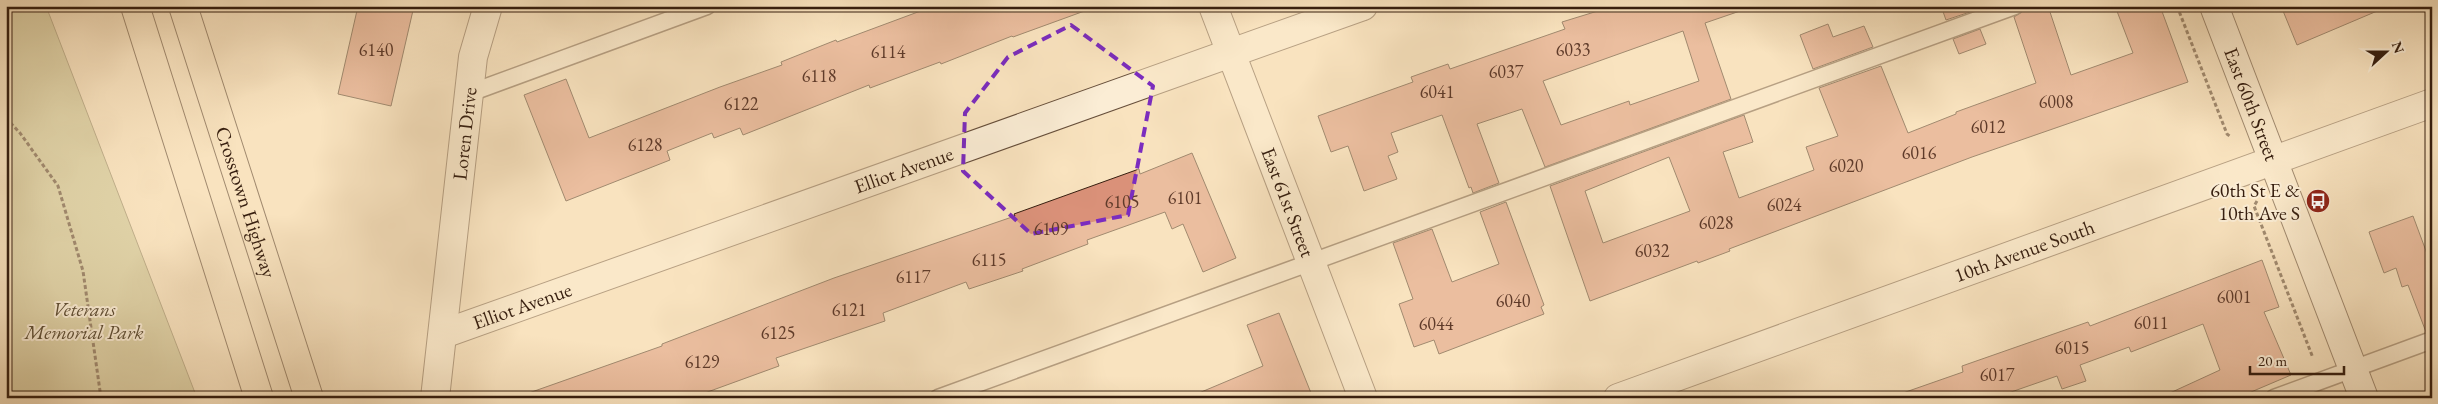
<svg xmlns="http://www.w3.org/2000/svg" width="2438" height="404" viewBox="0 0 2438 404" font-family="'EB Garamond',serif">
  <rect width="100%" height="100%" fill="#f9e3bf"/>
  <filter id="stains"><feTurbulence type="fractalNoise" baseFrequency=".004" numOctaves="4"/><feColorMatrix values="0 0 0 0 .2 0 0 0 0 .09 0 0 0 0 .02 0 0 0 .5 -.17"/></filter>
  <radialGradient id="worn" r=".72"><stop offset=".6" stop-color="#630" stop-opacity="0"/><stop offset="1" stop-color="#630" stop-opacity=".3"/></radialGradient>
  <polygon fill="#c3c28e" stroke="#7c704e" points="6,6 46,6 197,398 6,398"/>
  <g fill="#da9179" stroke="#361e0f" fill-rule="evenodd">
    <polygon points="358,6 414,6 391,106 338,94"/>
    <polygon points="934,6 1090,6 1090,9 1013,37 1012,36 941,64 940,62 870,88 869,85 743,135 740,128 714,138 712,133 667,151 670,160 566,201 524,95 566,79 589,138 720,87 782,65 781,62 836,40 837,42"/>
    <path d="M 1614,6 L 1742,6 L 1743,10 L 1705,23 L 1731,99 L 1545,167 L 1522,109 L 1477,124 L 1499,183 L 1473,193 L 1471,187 L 1469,188 L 1442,115 L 1391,133 L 1398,152 L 1388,156 L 1397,179 L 1364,191 L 1348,146 L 1331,152 L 1318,116 L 1413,82 L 1411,77 L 1448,64 L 1450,69 L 1565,29 L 1562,22 ZM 1683,31 L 1699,81 L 1630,105 L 1629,101 L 1561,125 L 1543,81 Z"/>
    <polygon points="1941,6 1971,6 1973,11 1946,20"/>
    <path d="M 2031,6 L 2048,6 L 2071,75 L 2133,53 L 2115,6 L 2160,6 L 2188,82 L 1972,157 L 1729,249 L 1730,251 L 1698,263 L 1697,261 L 1590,301 L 1550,186 L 1744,115 L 1753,142 L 1723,152 L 1739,198 L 1814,170 L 1806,147 L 1838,136 L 1819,88 L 1881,66 L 1908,133 L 1956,114 L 1956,112 L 2036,83 L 2014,17 ZM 1669,157 L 1690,211 L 1603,243 L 1585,191 Z"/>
    <polygon points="2281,6 2389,6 2297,45"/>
    <polygon points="1828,24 1833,37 1864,26 1873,47 1813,69 1800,35"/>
    <polygon points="1980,29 1986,44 1959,54 1953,39"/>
    <polygon points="1192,153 1236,258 1203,272 1183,224 1172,229 1165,212 1087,240 1088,244 1022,269 1023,271 969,289 966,282 883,313 885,321 776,358 779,366 691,398 526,398 526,394 662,346 662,344 834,278 1015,216 1014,214 1139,169 1140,174"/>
    <polygon points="1506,202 1544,305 1541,307 1544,314 1439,354 1434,340 1414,347 1399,304 1413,299 1393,243 1432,229 1452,282 1499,264 1480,212"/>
    <polygon points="2413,216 2432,267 2432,330 2426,332 2408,285 2402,287 2396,268 2384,273 2369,232"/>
    <polygon points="2262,260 2279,307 2264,312 2291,375 2237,398 2159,398 2220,370 2203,324 2131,352 2129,347 2080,365 2086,381 2062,389 2057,376 1994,398 1901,398 1900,394 1963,372 1962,366 2088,322 2090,326"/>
    <polygon points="1279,313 1313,398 1187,398 1263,366 1247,325"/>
  </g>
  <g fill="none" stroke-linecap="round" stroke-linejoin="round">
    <g stroke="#674f3b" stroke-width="19">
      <g id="lane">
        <polyline points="470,93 707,6"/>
        <polyline points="938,398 2015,6"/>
        <polyline points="2274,398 2432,340"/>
      </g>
    </g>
    <g stroke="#674f3b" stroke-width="30">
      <g id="street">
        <path id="s1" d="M 1213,6 L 1363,398"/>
        <path id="s2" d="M 443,334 L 1363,6"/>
        <path id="s3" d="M 435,398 L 473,57 L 488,6"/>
        <path id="s4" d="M 1618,398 L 2432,103"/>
      </g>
    </g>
    <g stroke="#361e0f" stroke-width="30">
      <g id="secondary">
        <path id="s5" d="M 2214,6 L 2364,398"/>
      </g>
    </g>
    <g stroke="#361e0f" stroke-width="30">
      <g id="highway">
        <polyline points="135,6 259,398"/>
        <path id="s6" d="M 183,6 L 309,398"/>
      </g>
    </g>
    <g stroke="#361e0f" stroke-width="3" stroke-dasharray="4 2.5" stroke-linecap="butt">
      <polyline points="2177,6 2227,134 2231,137"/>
      <polyline points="6,118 20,133 58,186 83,271 101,398"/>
      <polyline points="2257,201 2254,206 2313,358"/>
    </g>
    <use href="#lane" stroke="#fbedd5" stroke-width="16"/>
    <use href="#street" stroke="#fbedd5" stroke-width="28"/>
    <use href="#secondary" stroke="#fbedd5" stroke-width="28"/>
    <use href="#highway" stroke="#f9e3bf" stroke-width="28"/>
  </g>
  <path d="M0 0H2438V404H0ZM 1071,25 L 1153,86 L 1128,215 L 1031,234 L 963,171 L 965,113 L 1008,57 Z" fill="#f9e3bf" fill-opacity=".55" fill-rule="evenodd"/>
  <path fill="none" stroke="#7b2cbf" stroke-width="4" stroke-dasharray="10 6" stroke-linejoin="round" d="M 1071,25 L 1153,86 L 1128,215 L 1031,234 L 963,171 L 965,113 L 1008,57 Z"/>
  <defs>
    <g id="bus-disc" transform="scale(1.25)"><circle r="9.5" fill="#8f2418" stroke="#fbedd5"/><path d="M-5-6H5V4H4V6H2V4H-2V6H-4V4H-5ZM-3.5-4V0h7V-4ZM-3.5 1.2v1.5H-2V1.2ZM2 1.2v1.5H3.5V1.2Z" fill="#fff"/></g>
  </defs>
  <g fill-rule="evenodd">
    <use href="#bus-disc" x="2318" y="201"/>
  </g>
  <g text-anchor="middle" stroke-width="4" stroke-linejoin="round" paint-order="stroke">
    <g font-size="18" fill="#5f3b2a">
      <text x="376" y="56">6140</text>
      <text x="1573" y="56">6033</text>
      <text x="888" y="58">6114</text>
      <text x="1506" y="78">6037</text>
      <text x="819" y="82">6118</text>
      <text x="1437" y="98">6041</text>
      <text x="2056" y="108">6008</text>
      <text x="741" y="110">6122</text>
      <text x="1988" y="133">6012</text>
      <text x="645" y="151">6128</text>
      <text x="1919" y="159">6016</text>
      <text x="1846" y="172">6020</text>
      <text x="1185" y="204">6101</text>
      <text x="1122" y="208">6105</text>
      <text x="1784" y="211">6024</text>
      <text x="1716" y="229">6028</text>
      <text x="1051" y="235">6109</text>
      <text x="1652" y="257">6032</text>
      <text x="989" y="266">6115</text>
      <text x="913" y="283">6117</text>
      <text x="2234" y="303">6001</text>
      <text x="1513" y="307">6040</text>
      <text x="849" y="316">6121</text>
      <text x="2151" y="329">6011</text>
      <text x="1436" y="330">6044</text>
      <text x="778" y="339">6125</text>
      <text x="2072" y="354">6015</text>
      <text x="702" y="368">6129</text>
      <text x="1997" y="381">6017</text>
    </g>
    <g font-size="20" fill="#361e0f" stroke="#fbedd5">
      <text dy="7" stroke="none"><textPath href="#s5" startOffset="105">East 60th Street</textPath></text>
      <text dy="7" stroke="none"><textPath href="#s3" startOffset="266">Loren Drive</textPath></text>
      <text dy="7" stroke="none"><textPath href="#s2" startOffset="489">Elliot Avenue</textPath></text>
      <text dy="7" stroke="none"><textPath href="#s6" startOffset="206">Crosstown Highway</textPath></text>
      <text dy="7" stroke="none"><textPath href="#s1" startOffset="210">East 61st Street</textPath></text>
      <text dy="7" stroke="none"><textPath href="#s4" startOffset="432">10th Avenue South</textPath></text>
      <text dy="7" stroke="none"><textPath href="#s2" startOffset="84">Elliot Avenue</textPath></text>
    </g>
    <g font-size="20" fill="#361e0f" stroke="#fbedd5" text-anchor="end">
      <text x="2300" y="197">60th St E &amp;<tspan x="2300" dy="23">10th Ave S</tspan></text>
    </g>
    <g font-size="20" font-style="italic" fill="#604f35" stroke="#fbedd5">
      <text x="84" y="316">Veterans<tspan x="84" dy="23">Memorial Park</tspan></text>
    </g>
  </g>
  <rect width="2438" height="404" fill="none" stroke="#f9e3bf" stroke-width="25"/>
  <rect x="8" y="8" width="2423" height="389" fill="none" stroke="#361e0f" stroke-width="2.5"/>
  <rect x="12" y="12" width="2413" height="379" fill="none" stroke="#361e0f"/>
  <g transform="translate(2386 52) rotate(69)" stroke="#fbedd5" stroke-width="4" paint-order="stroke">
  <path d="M0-4L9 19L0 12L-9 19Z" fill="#361e0f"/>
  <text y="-8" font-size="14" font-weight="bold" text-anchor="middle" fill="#361e0f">N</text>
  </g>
  <path d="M2250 366v8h94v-8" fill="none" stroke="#361e0f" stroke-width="2.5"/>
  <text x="2258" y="366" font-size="15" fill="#361e0f" stroke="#fbedd5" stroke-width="4" paint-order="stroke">20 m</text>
  <rect width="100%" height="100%" filter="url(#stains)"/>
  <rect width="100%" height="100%" fill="url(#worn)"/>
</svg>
